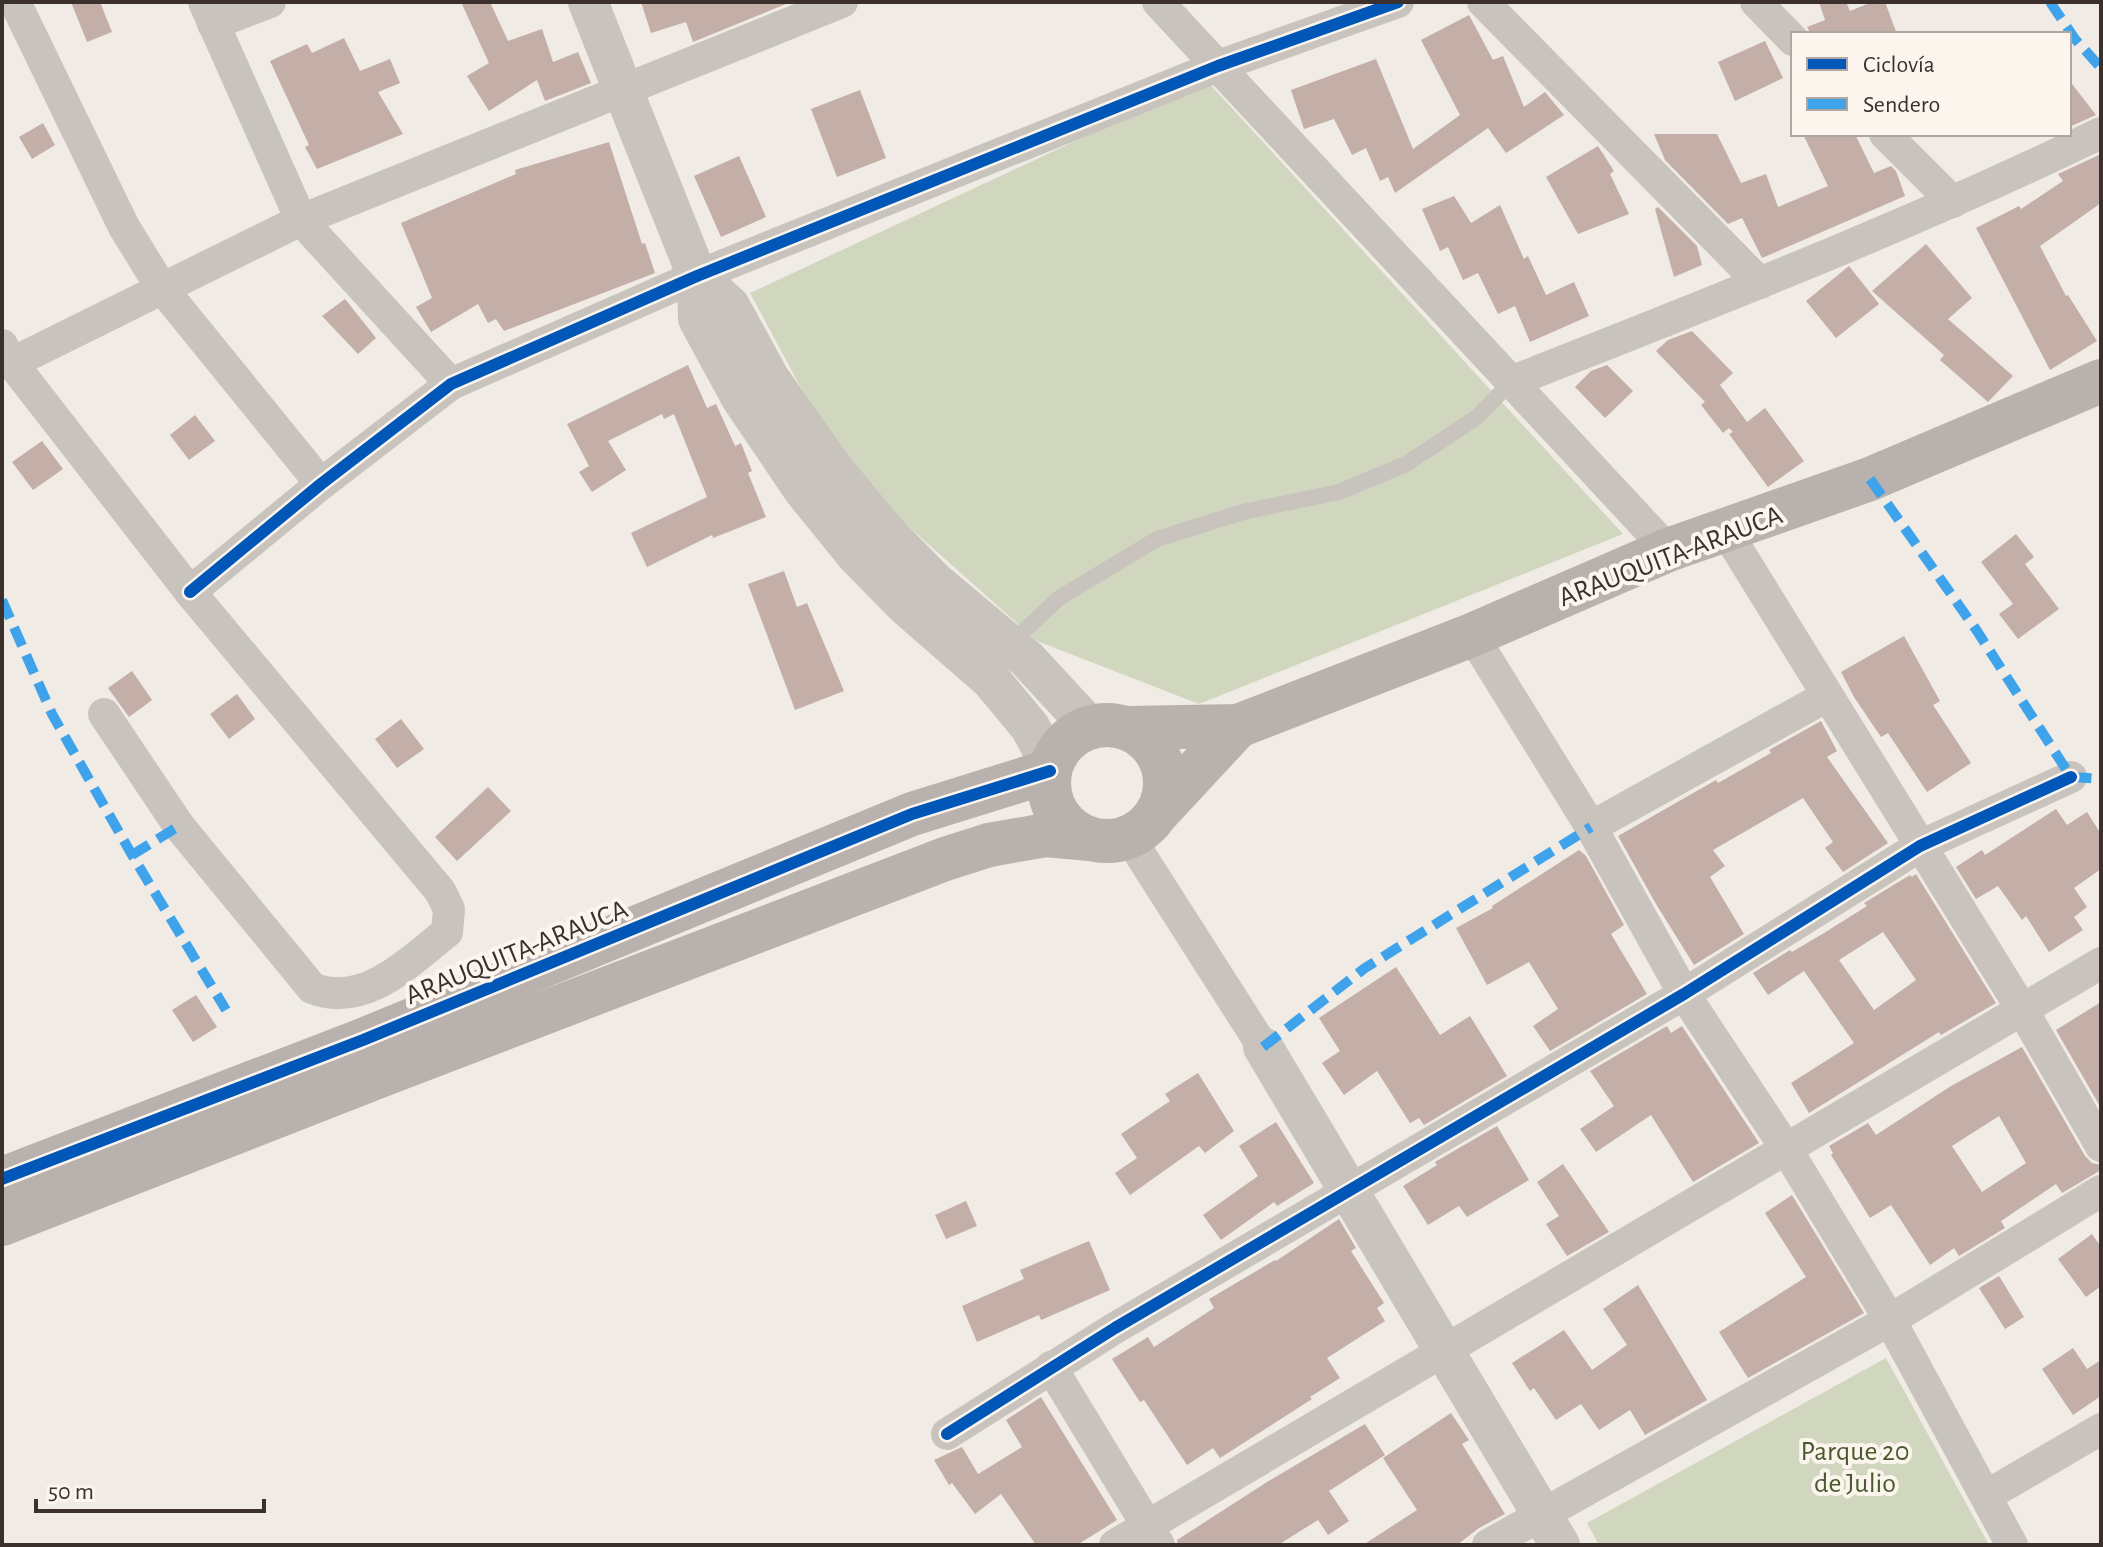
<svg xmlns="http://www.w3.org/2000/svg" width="2103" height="1547" viewBox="0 0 2103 1547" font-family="'Alegreya Sans',sans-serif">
  <rect width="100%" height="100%" fill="#f0ebe5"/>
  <g fill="#d1d6bf">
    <polygon points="1206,80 1623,534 1199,704 1037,641 845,470 750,293"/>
    <polygon points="1886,1358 1989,1545 1599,1545 1587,1523"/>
  </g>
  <g fill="#c3afa7" fill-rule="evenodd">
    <polygon points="71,2 100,2 112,32 87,42"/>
    <polygon points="461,2 490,2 508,41 542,29 553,62 578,52 591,83 545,101 537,80 489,111 467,76 489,63"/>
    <polygon points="641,2 791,2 693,42 686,22 651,33"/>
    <polygon points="1819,2 1846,2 1850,11 1872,2 1885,2 1897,34 1811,34 1807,27 1825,20"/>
    <polygon points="1469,15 1493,60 1503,56 1524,107 1545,92 1564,115 1506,153 1488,128 1395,193 1388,177 1380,181 1366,148 1352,155 1334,119 1304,129 1291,90 1376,59 1413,149 1460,115 1421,40"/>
    <polygon points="344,38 360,71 390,59 400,83 378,92 403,134 317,169 305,147 309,145 270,61 307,44 312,53"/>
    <polygon points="1765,41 1783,78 1735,101 1718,62"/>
    <polygon points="2069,80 2096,115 2069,127"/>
    <polygon points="860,90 886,158 837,177 811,109"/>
    <polygon points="43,123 55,145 32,159 19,137"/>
    <polygon points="1654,134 1717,134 1741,183 1766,174 1778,207 1828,186 1803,134 1855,134 1874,173 1891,166 1896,171 1905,196 1762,258 1742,218 1728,224 1665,160"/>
    <polygon points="609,142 642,244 645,243 655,273 504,331 496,319 488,323 478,304 431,332 416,307 432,298 401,223 516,174 515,170"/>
    <polygon points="1598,146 1614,171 1610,174 1629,214 1578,234 1546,177"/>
    <polygon points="2101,154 2101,203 2040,246 2066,296 2068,295 2097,341 2050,370 1976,228 2019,206 2021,209 2063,181 2058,174"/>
    <polygon points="739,156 766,217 721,237 694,176"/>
    <polygon points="1454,196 1471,223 1500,205 1524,259 1528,256 1546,295 1574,282 1589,316 1530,342 1515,306 1498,314 1478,273 1463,280 1448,247 1440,251 1422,209"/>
    <polygon points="1658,207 1697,246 1702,265 1674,277 1655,209"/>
    <polygon points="1926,244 1972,298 1948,319 2013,376 1988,402 1940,360 1944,355 1872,291"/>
    <polygon points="1849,266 1879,304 1836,338 1806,301"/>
    <polygon points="345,299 376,338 358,354 322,316"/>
    <polygon points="1692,331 1733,373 1720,385 1747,422 1765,408 1804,461 1768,487 1729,434 1733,432 1729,428 1723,433 1701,405 1705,402 1656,351 1668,340"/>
    <polygon points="688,365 707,408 716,404 735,446 741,443 752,471 748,473 766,517 713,538 712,535 647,567 631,533 707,497 674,414 664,419 662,414 608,441 626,470 592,492 579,472 589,466 567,424"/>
    <polygon points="1607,365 1633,391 1605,418 1575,387 1591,371"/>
    <polygon points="195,415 215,441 189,460 170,435"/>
    <polygon points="42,441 63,469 33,490 12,462"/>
    <polygon points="2016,534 2034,557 2025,564 2059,609 2018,639 1999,614 2013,604 1981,562"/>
    <polygon points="784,571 797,607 807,603 844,691 795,710 748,584"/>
    <polygon points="1904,636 1940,701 1933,705 1971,763 1927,792 1888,733 1881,737 1854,697 1841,672"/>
    <polygon points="132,671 152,700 129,717 108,688"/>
    <polygon points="237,694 255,719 229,739 210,714"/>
    <polygon points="401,719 424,749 397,768 375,739"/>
    <polygon points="1821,721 1837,751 1827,757 1888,843 1843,872 1825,848 1833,842 1803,798 1713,850 1725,866 1710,877 1744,934 1694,965 1656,904 1618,836 1716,780 1718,783 1771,753 1769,750"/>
    <polygon points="488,787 511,811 457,861 435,837"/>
    <polygon points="2056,809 2067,825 2087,812 2101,834 2101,869 2074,888 2087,907 2074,917 2083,930 2049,952 2026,916 2022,920 1998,886 1976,899 1956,867 1982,850 1985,855"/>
    <polygon points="1579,850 1586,856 1624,925 1611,934 1647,994 1550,1051 1533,1026 1558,1009 1529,962 1487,985 1456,928 1493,908 1492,906"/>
    <path d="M 1916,874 L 1996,1003 L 1941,1035 L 1939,1032 L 1809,1113 L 1791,1083 L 1854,1043 L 1804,971 L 1768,995 L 1753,973 L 1790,950 L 1792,952 L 1824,933 L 1867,906 L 1864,903 L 1910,875 L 1912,877 ZM 1883,932 L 1916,980 L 1874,1010 L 1839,960 Z"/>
    <polygon points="1396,967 1440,1035 1470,1016 1507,1076 1424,1125 1419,1118 1410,1123 1377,1071 1344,1095 1322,1063 1340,1051 1319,1018"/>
    <polygon points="196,995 217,1027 193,1042 172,1010"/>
    <polygon points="2101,1002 2101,1108 2056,1030"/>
    <polygon points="1667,1026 1671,1033 1682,1026 1759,1143 1693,1182 1651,1115 1596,1152 1580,1129 1614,1106 1590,1071"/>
    <path d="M 2022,1047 L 2085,1156 L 2092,1163 L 2101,1165 L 2101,1170 L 2062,1193 L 2056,1184 L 2001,1221 L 2005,1228 L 1959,1256 L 1954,1248 L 1930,1265 L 1891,1205 L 1870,1218 L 1831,1155 L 1833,1153 L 1829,1146 L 1868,1123 L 1876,1135 L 1951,1086 ZM 1999,1116 L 2026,1163 L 1982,1192 L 1952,1146 Z"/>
    <polygon points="1198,1073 1234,1131 1205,1153 1199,1146 1130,1195 1115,1173 1137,1158 1121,1134 1170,1101 1165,1094"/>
    <polygon points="1276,1122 1314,1183 1277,1206 1274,1202 1221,1240 1203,1215 1258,1176 1239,1146"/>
    <polygon points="1497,1126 1529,1180 1467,1217 1459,1206 1428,1225 1403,1186 1437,1165 1435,1162"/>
    <polygon points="1563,1164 1609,1232 1567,1256 1546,1224 1559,1216 1537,1182"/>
    <polygon points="1792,1195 1864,1313 1748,1378 1719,1332 1806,1277 1765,1213"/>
    <polygon points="966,1201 977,1226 946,1239 935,1215"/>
    <polygon points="1339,1219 1356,1248 1351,1251 1384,1303 1377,1308 1385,1321 1327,1358 1340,1378 1310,1397 1312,1399 1220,1458 1213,1448 1187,1465 1144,1400 1140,1402 1112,1359 1148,1337 1154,1347 1214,1308 1209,1299 1275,1260 1276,1261"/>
    <polygon points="2092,1234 2101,1247 2101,1286 2086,1297 2058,1259"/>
    <polygon points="1089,1241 1110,1290 1041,1320 1039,1315 977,1342 962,1306 1024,1279 1020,1270"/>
    <polygon points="1999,1276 2024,1317 2005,1329 1979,1288"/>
    <polygon points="1638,1285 1707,1400 1645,1435 1630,1410 1599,1430 1581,1404 1556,1420 1534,1388 1530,1391 1512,1363 1564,1330 1592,1370 1627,1345 1603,1309"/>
    <polygon points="2073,1348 2087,1369 2101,1360 2101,1396 2073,1415 2042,1369"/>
    <polygon points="1041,1397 1117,1520 1077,1545 1036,1545 1001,1494 975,1514 952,1483 949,1485 934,1460 962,1447 978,1474 1022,1447 1006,1420"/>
    <polygon points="1451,1413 1469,1440 1462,1444 1505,1514 1479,1528 1457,1545 1363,1545 1417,1510 1383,1458"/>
    <polygon points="1365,1424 1385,1455 1329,1491 1349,1521 1328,1535 1318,1520 1278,1545 1178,1545 1177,1540 1267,1482"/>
  </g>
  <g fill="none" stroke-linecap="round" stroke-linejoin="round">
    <polyline stroke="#c9c3be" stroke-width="16" points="1009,645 1059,598 1157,539 1243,512 1339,492 1406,464 1477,417 1511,382"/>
    <g stroke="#c9c3be" stroke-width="32">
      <polyline points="15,2 124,227 161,287 321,484"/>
      <polyline points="204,2 301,220 451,384"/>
      <polyline points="1158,2 1668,550"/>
      <polyline points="1483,2 1760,283"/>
      <polyline points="1756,2 1793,40"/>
      <polyline points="213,24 270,2"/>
      <polyline points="1885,134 1953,202"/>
      <path d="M 2,345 L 12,363 L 190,592 L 440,891 L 449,909 L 447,932 C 409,962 364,1009 312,988 L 179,826 L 104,714"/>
      <polyline points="12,363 301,220 842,2"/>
      <path d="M 1511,382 C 1710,303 1909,226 2101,133"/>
      <polyline points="1726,531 2023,1011 2101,1146"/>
      <polyline points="190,592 321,484 451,384 697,276 1218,66 1398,2"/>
      <polyline points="1472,635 1591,827 1684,994 1787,1150 1890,1320 2012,1545"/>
      <polyline points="1591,827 1827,696"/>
      <polyline points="1129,837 1263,1047"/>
      <polyline points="1051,1367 1159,1545"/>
      <polyline points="947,1434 1115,1328 1684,994 1920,846 2071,777"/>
      <polyline points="1986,1496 2101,1429"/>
      <polyline points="1115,1545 2101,963"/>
      <polyline points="1488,1545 1890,1320 2101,1191"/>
    </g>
    <g stroke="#c9c3be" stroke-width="40">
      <polyline points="588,2 697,276 698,319 741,398 804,491 856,555 906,606 991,680 1030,727 1051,766"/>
      <polyline points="697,276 730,306 770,379 832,467 884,530 934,581 1027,659 1090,727"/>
      <polyline points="1263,1047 1560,1545"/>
    </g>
    <g stroke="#b8b1ad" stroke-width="44">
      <circle cx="1107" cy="783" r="58"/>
      <polyline points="1129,728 1238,726 1472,635 1668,550 1870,479 2101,381"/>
      <polyline points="1159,811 1238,726"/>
      <polyline points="2,1179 363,1040 912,814 1050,771"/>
      <polyline points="2,1224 382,1075 945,859 989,845 1046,835 1090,839"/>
    </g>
    <g stroke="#3fa3eb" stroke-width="10" stroke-dasharray="20 10" stroke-linecap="butt">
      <polyline points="2050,2 2075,39 2101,68"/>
      <polyline points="1870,479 1977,631 2071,777 2101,779"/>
      <polyline points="2,600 52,714 132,855 226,1010"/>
      <polyline points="132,855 179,826"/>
      <polyline points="1263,1047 1365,968 1591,827"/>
    </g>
    <g stroke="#fbf5ee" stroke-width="17">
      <g id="cycleway">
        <polyline points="190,592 321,484 451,384 697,276 1218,66 1398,2"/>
        <polyline points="2,1179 363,1040 912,814 1050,771"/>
        <polyline points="947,1434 1115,1328 1684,994 1920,846 2071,777"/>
      </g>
    </g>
    <use href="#cycleway" stroke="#0057b8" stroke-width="12"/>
  </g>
  <g text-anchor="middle" stroke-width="8" stroke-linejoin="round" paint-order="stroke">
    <g font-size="28" fill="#3b302b" stroke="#fbf5ee">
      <text transform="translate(1670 555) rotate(-21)" y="10">ARAUQUITA-ARAUCA</text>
      <text transform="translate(516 951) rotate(-22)" y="10">ARAUQUITA-ARAUCA</text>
    </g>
    <g font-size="28" fill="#4a5a2e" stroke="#fbf5ee">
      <text x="1855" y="1460">Parque 20<tspan x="1855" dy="32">de Julio</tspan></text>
    </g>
  </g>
  <rect width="2103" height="1547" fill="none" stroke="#3b302b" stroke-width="8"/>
  <rect x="1791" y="32" width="280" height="104" fill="#fbf5ee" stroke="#aea6a0" stroke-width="2"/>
  <rect x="1807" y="58" width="40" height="12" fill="#0057b8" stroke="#aea6a0" stroke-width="2"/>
  <text x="1863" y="72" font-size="24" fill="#3b302b">Ciclovía</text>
  <rect x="1807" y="98" width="40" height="12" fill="#3fa3eb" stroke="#aea6a0" stroke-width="2"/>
  <text x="1863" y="112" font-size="24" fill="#3b302b">Sendero</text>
  <path d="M36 1499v12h228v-12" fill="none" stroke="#3b302b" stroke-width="4"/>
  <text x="48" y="1499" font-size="24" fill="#3b302b" stroke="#fbf5ee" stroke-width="6" paint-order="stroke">50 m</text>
</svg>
